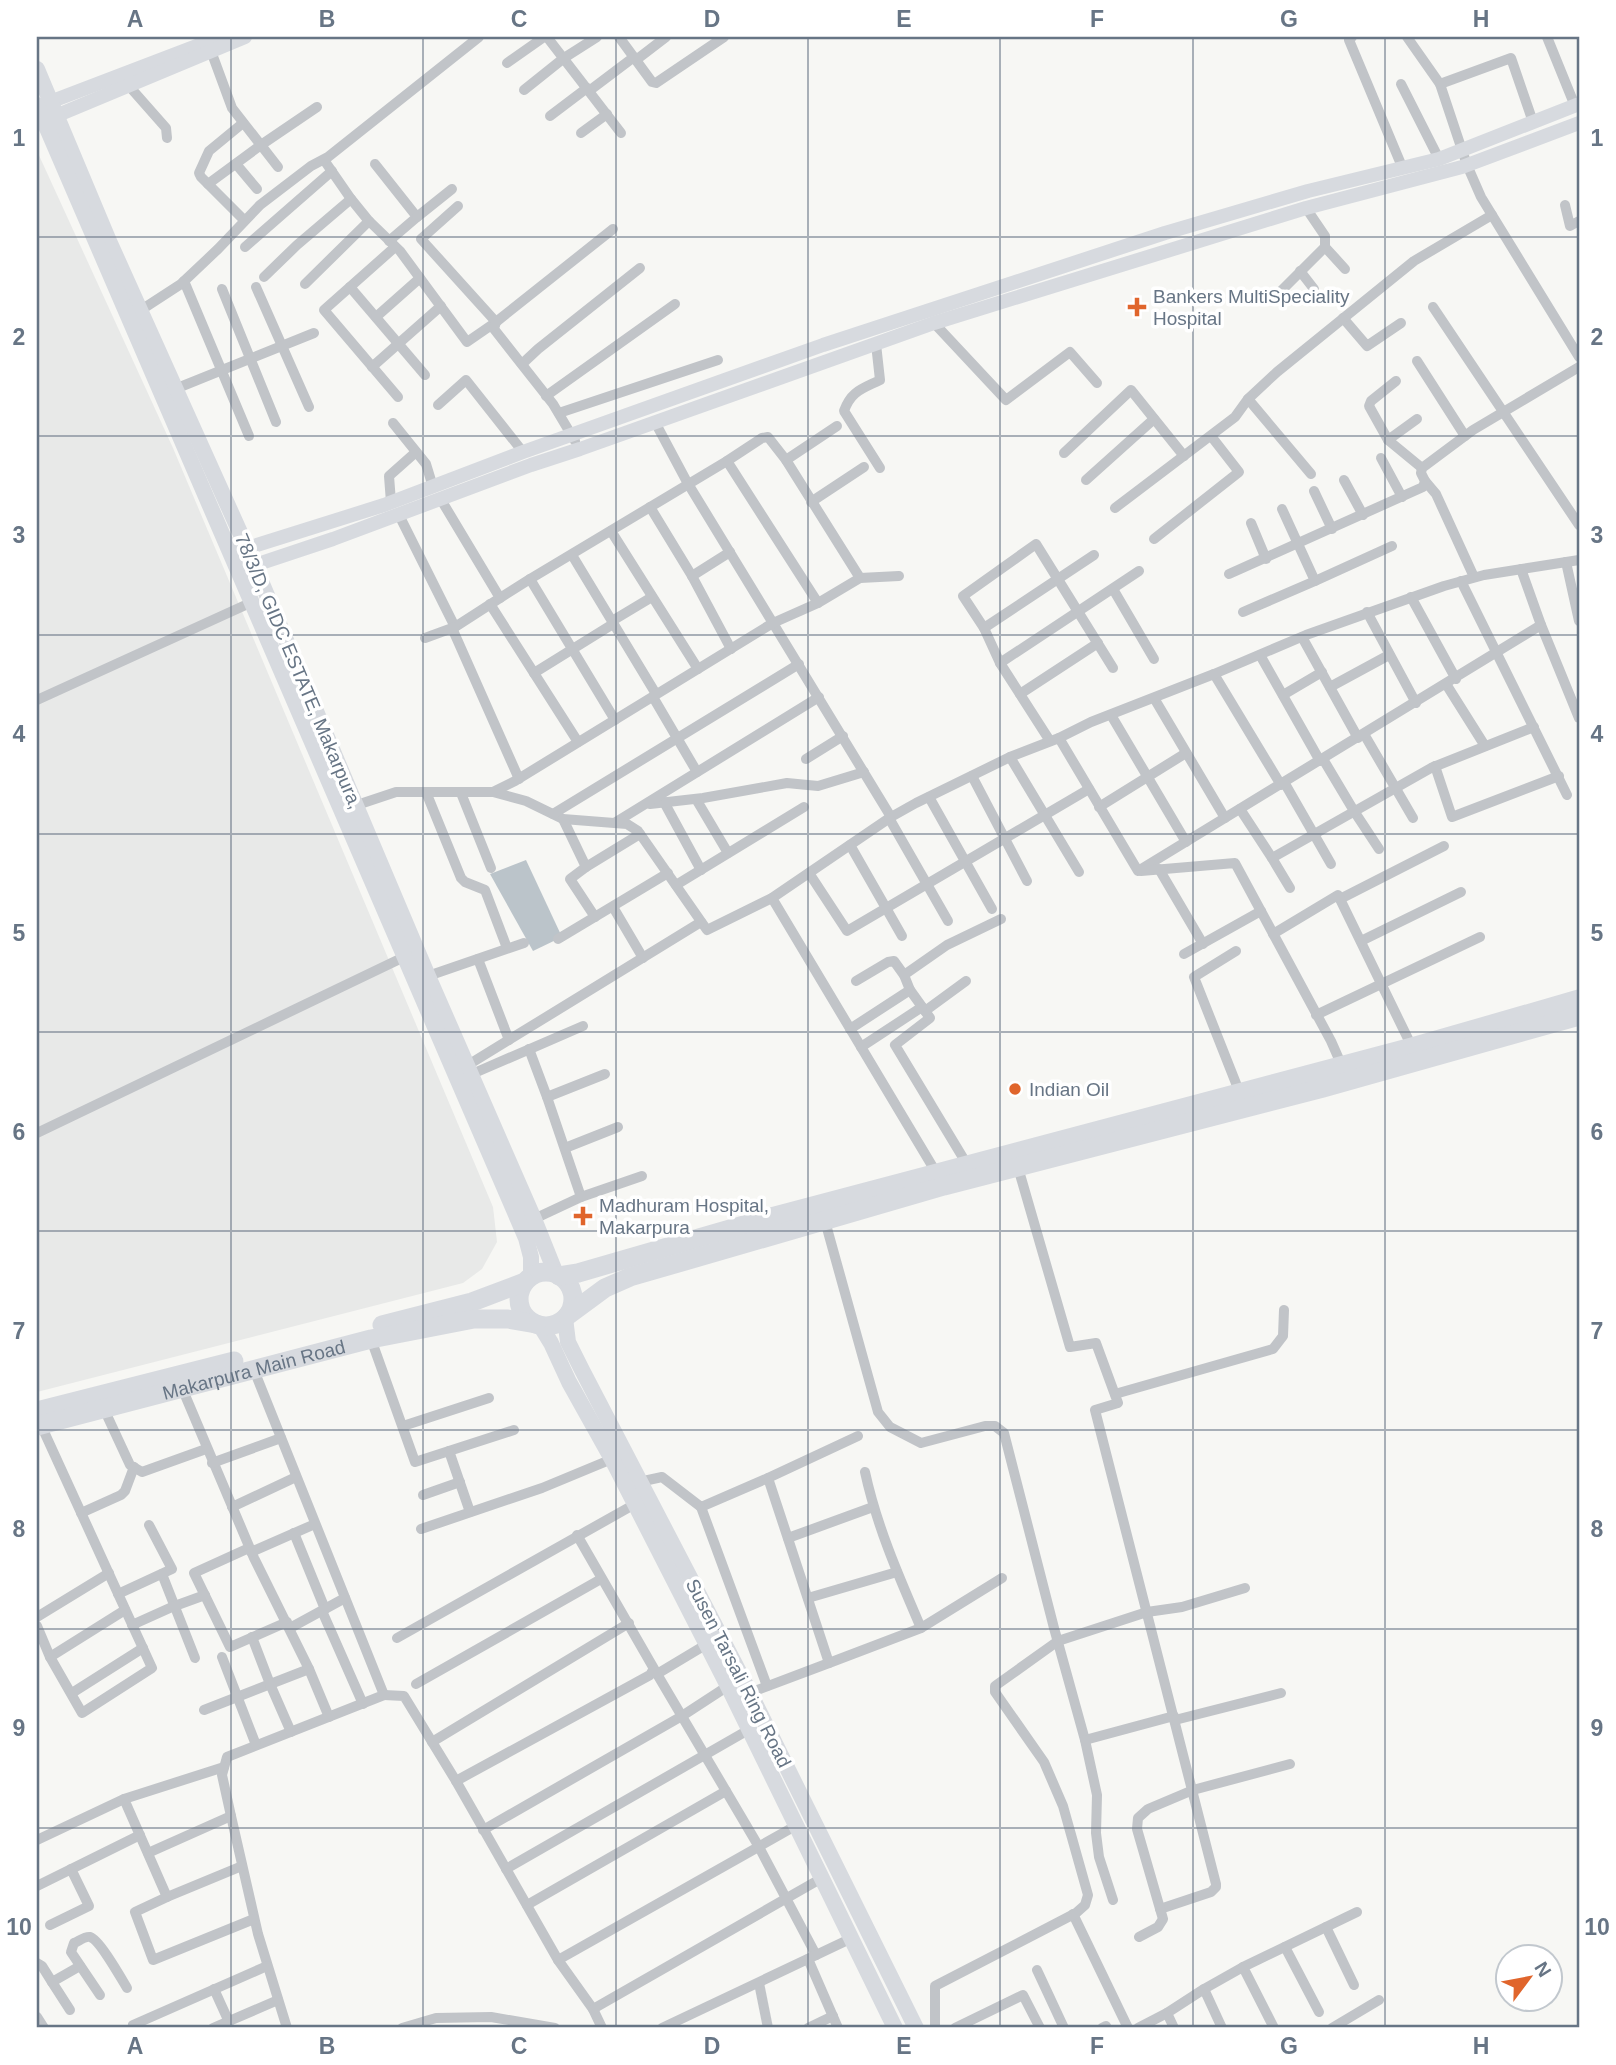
<svg xmlns="http://www.w3.org/2000/svg" width="1616" height="2065" viewBox="0 0 1616 2065" font-family="Arial,sans-serif">
  <rect width="100%" height="100%" fill="#f7f7f4"/>
  <polygon fill="#e8e9e8" points="37,151 173,448 493,1207 497,1242 482,1269 463,1283 37,1392"/>
  <polygon fill="#bbc4ca" points="526,860 562,937 533,951 490,874"/>
  <g fill="none" stroke-linecap="round" stroke-linejoin="round">
    <g stroke="#c1c4c8" stroke-width="10">
      <polyline points="547,37 621,133"/>
      <polyline points="619,37 652,82 656,83 724,37"/>
      <polyline points="1352,37 1349,40 1403,169"/>
      <polyline points="1407,37 1440,84 1467,165 1481,197 1579,357"/>
      <polyline points="1547,37 1575,106"/>
      <polyline points="211,51 232,108 278,167"/>
      <polyline points="636,60 666,37"/>
      <polyline points="507,63 544,37"/>
      <polyline points="1401,84 1439,159"/>
      <polyline points="1440,84 1511,58 1533,122"/>
      <polyline points="129,86 166,128 167,138"/>
      <polyline points="524,90 564,58 597,37"/>
      <polyline points="589,91 634,57"/>
      <polyline points="550,116 587,88"/>
      <polyline points="243,123 209,151 199,173 201,177 244,220"/>
      <polyline points="581,133 607,114"/>
      <polyline points="324,160 351,199 368,220 400,251 467,342 496,322 613,229"/>
      <polyline points="236,164 257,189"/>
      <polyline points="375,164 417,217 389,241"/>
      <polyline points="208,184 261,145 317,107"/>
      <polyline points="1565,205 1570,226 1579,221"/>
      <polyline points="458,206 421,239 496,322 494,329 553,404 575,441"/>
      <polyline points="417,217 452,189"/>
      <polyline points="245,247 332,171"/>
      <polyline points="395,247 324,310 398,397"/>
      <polyline points="1325,247 1345,269"/>
      <polyline points="1300,271 1314,289"/>
      <polyline points="264,277 297,245 351,199"/>
      <polyline points="184,281 249,436"/>
      <polyline points="305,284 369,221"/>
      <polyline points="256,287 309,407"/>
      <polyline points="350,287 425,375"/>
      <polyline points="222,289 276,422"/>
      <polyline points="1275,297 1325,247 1325,236 1306,208"/>
      <polyline points="1433,307 1579,525"/>
      <polyline points="141,310 181,284 218,249 260,205 311,166 328,157 479,37"/>
      <polyline points="376,317 420,278"/>
      <polyline points="1343,318 1367,346 1401,323"/>
      <polyline points="934,323 1006,400 1070,352 1097,383"/>
      <path d="M 876,344 L 880,380 C 862,389 851,391 844,411 L 880,468"/>
      <polyline points="1417,361 1465,436"/>
      <polyline points="522,364 538,349 640,268"/>
      <polyline points="372,367 441,306"/>
      <polyline points="175,389 314,333"/>
      <polyline points="546,396 675,304"/>
      <polyline points="438,405 466,380 523,452"/>
      <polyline points="559,413 718,360"/>
      <polyline points="1417,419 1388,440 1422,468"/>
      <polyline points="655,422 687,482 891,817"/>
      <polyline points="393,423 426,464 433,487"/>
      <polyline points="1388,440 1369,406 1371,401 1396,381"/>
      <polyline points="1064,453 1131,390 1184,456"/>
      <polyline points="1381,458 1402,497"/>
      <polyline points="786,460 837,426"/>
      <polyline points="727,461 818,603"/>
      <polyline points="1311,474 1248,399 1277,372 1414,261 1492,215"/>
      <polyline points="1086,480 1154,419"/>
      <polyline points="1344,480 1363,515"/>
      <polyline points="1425,481 1436,494 1474,577"/>
      <polyline points="1314,491 1332,529"/>
      <polyline points="391,502 389,476 416,452"/>
      <polyline points="811,502 864,467"/>
      <polyline points="650,507 692,576 731,649"/>
      <polyline points="1115,508 1235,417 1248,399"/>
      <polyline points="1282,509 1315,581 1392,546"/>
      <polyline points="399,515 455,627 500,598 440,498"/>
      <polyline points="1251,523 1266,559"/>
      <polyline points="611,531 698,669"/>
      <polyline points="1154,539 1239,472 1211,436"/>
      <polyline points="572,555 656,694"/>
      <polyline points="1566,562 1579,621"/>
      <polyline points="1521,569 1541,625"/>
      <polyline points="1229,574 1423,487 1425,481 1421,473 1422,468 1473,430 1579,367"/>
      <polyline points="692,576 730,552"/>
      <polyline points="530,579 727,461 762,438 768,437 786,460 860,578"/>
      <polyline points="1461,581 1567,795"/>
      <polyline points="1113,589 1154,659"/>
      <polyline points="1411,597 1456,679"/>
      <polyline points="500,598 530,579 615,720"/>
      <polyline points="490,604 578,742"/>
      <polyline points="1243,612 1315,581"/>
      <polyline points="1367,612 1416,703"/>
      <polyline points="612,621 652,597"/>
      <polyline points="452,628 519,779"/>
      <polyline points="984,628 1094,555"/>
      <polyline points="1302,637 1358,738"/>
      <polyline points="425,638 455,627"/>
      <polyline points="1260,655 1320,761"/>
      <polyline points="1000,663 1139,571"/>
      <polyline points="534,673 613,624"/>
      <polyline points="1214,674 1281,785"/>
      <polyline points="1446,684 1485,746"/>
      <polyline points="1330,687 1389,655"/>
      <polyline points="1020,694 1098,643"/>
      <polyline points="1283,695 1322,672"/>
      <polyline points="653,697 697,772"/>
      <polyline points="1154,698 1225,818"/>
      <polyline points="37,700 250,603"/>
      <polyline points="1111,715 1186,842"/>
      <polyline points="1364,734 1413,818"/>
      <polyline points="1059,738 1138,871 1541,625 1579,718"/>
      <polyline points="1050,741 1000,663 984,628 963,596 1036,544 1113,668"/>
      <polyline points="1010,757 1079,872"/>
      <polyline points="806,759 843,736"/>
      <polyline points="1323,759 1354,811 1379,849"/>
      <polyline points="1435,766 1452,817 1559,776"/>
      <polyline points="972,776 1027,881"/>
      <polyline points="1284,782 1331,864"/>
      <polyline points="426,792 461,878 465,882 485,890 507,948"/>
      <polyline points="493,792 515,781 773,623 818,603 860,578 899,576"/>
      <polyline points="461,793 491,868"/>
      <polyline points="929,797 992,909"/>
      <polyline points="696,799 728,853"/>
      <polyline points="664,802 701,870"/>
      <polyline points="650,804 703,798 787,783 818,786 864,772"/>
      <polyline points="351,807 396,792 493,792 526,801 563,819 627,824 638,831 707,930 772,898 891,817 916,803 1010,757 1059,738 1091,722 1214,674 1306,635 1444,586 1484,575 1579,560"/>
      <polyline points="1099,807 1186,753"/>
      <polyline points="1240,809 1272,858 1431,768 1534,727"/>
      <polyline points="553,814 799,664"/>
      <polyline points="889,818 948,921"/>
      <polyline points="563,819 586,867 640,834"/>
      <polyline points="616,822 819,697"/>
      <polyline points="850,845 902,936"/>
      <polyline points="1272,858 1290,888"/>
      <polyline points="586,867 570,879 595,917"/>
      <polyline points="1159,869 1203,944"/>
      <polyline points="1141,871 1235,863 1331,1041 1342,1066"/>
      <polyline points="809,873 847,931 1089,789"/>
      <polyline points="676,885 804,807"/>
      <polyline points="772,898 937,1174"/>
      <polyline points="1340,899 1444,846"/>
      <polyline points="613,907 643,958"/>
      <polyline points="1273,934 1338,895 1413,1049"/>
      <polyline points="558,939 668,873"/>
      <polyline points="1361,941 1461,892"/>
      <polyline points="1236,951 1194,977 1241,1096"/>
      <polyline points="1184,954 1261,911"/>
      <polyline points="478,959 509,1040"/>
      <polyline points="904,975 947,945 1001,919"/>
      <polyline points="428,976 524,943"/>
      <polyline points="856,981 888,962 894,961 904,975 910,990 930,1018 895,1045 968,1166"/>
      <polyline points="925,1011 966,981"/>
      <polyline points="1316,1015 1480,937"/>
      <polyline points="850,1029 910,990"/>
      <polyline points="861,1047 922,1007"/>
      <polyline points="529,1049 547,1097 581,1197 534,1219"/>
      <polyline points="468,1065 701,922"/>
      <polyline points="472,1074 583,1026"/>
      <polyline points="547,1097 605,1074"/>
      <polyline points="37,1133 404,957"/>
      <polyline points="565,1148 618,1127"/>
      <polyline points="1017,1164 1070,1347 1096,1343 1118,1403 1095,1410 1216,1884 1216,1887 1211,1892 1160,1909"/>
      <polyline points="581,1197 642,1176"/>
      <polyline points="825,1221 878,1412 890,1427 921,1443 985,1426 995,1426 1004,1433 1054,1628 1085,1740 1174,1716"/>
      <polyline points="371,1339 415,1462 514,1430"/>
      <polyline points="254,1370 384,1695 227,1757 222,1775 231,1816 258,1934 287,2028"/>
      <polyline points="182,1388 254,1558 309,1669 204,1710"/>
      <polyline points="1115,1394 1273,1349 1283,1336 1284,1310"/>
      <polyline points="104,1409 130,1465 142,1472 206,1449"/>
      <polyline points="403,1426 489,1398"/>
      <polyline points="449,1451 470,1512"/>
      <polyline points="212,1463 281,1438"/>
      <path d="M 865,1472 C 877,1527 899,1577 921,1628"/>
      <polyline points="768,1478 858,1436"/>
      <polyline points="639,1482 662,1477 701,1507 768,1478 829,1663 744,1695"/>
      <polyline points="423,1495 460,1482"/>
      <polyline points="232,1507 296,1477"/>
      <polyline points="701,1507 767,1686"/>
      <polyline points="81,1513 121,1495 125,1491 134,1467"/>
      <polyline points="421,1529 542,1488 612,1459"/>
      <polyline points="294,1533 325,1609"/>
      <polyline points="788,1538 873,1507"/>
      <polyline points="249,1548 194,1573 230,1647 287,1622"/>
      <polyline points="251,1552 315,1524"/>
      <polyline points="162,1574 195,1658"/>
      <polyline points="118,1594 172,1569 149,1525"/>
      <polyline points="808,1598 897,1572"/>
      <polyline points="322,1611 363,1704"/>
      <polyline points="37,1617 109,1573"/>
      <polyline points="132,1625 172,1607 205,1595"/>
      <polyline points="37,1626 50,1657 82,1713 152,1668 41,1425"/>
      <polyline points="290,1628 345,1598"/>
      <polyline points="252,1637 270,1684 291,1732"/>
      <polyline points="397,1638 635,1504"/>
      <polyline points="707,1644 657,1674 759,1847 816,1955"/>
      <polyline points="50,1657 125,1610"/>
      <polyline points="222,1657 256,1745"/>
      <polyline points="829,1663 921,1628 1002,1578"/>
      <polyline points="309,1669 329,1717"/>
      <polyline points="416,1684 601,1579"/>
      <polyline points="72,1693 143,1648"/>
      <polyline points="384,1695 404,1696 456,1781 558,1960 797,1825"/>
      <polyline points="1175,1720 1281,1693"/>
      <polyline points="1085,1740 1097,1795 1096,1833 1099,1857 1113,1900"/>
      <polyline points="432,1742 629,1623"/>
      <polyline points="224,1767 124,1799 167,1897 242,1866"/>
      <polyline points="456,1781 650,1675 653,1670 657,1674 577,1535"/>
      <polyline points="483,1830 682,1716 728,1686"/>
      <polyline points="37,1840 124,1799"/>
      <polyline points="148,1853 231,1816"/>
      <polyline points="506,1869 750,1729"/>
      <polyline points="37,1886 140,1835"/>
      <polyline points="167,1897 135,1912 153,1960 254,1919"/>
      <polyline points="527,1905 726,1791"/>
      <polyline points="1073,1914 1128,2028"/>
      <polyline points="50,1925 89,1906 71,1869"/>
      <polyline points="1326,1927 1354,1985"/>
      <polyline points="1139,1937 1158,1927 1163,1919 1137,1829 1138,1818 1148,1809 1193,1790 1290,1764"/>
      <polyline points="1285,1947 1319,2012"/>
      <polyline points="808,1959 838,2028"/>
      <polyline points="558,1960 593,2009 602,2028"/>
      <polyline points="37,1963 42,1966 52,1982 80,1966"/>
      <polyline points="1037,1970 1064,2028"/>
      <polyline points="52,1982 70,2010"/>
      <polyline points="759,1983 768,2028"/>
      <polyline points="214,1989 229,2022"/>
      <polyline points="1204,1989 1222,2028"/>
      <path d="M 100,1995 L 71,1952 L 74,1943 C 79,1941 85,1936 90,1937 C 99,1939 121,1978 127,1988"/>
      <polyline points="593,2009 822,1878"/>
      <polyline points="37,2017 44,2028"/>
      <polyline points="134,2028 133,2025 267,1966"/>
      <polyline points="213,2028 278,2000"/>
      <polyline points="402,2028 436,2018 491,2017 555,2028"/>
      <polyline points="662,2028 852,1938"/>
      <polyline points="808,2028 833,2016"/>
      <polyline points="935,2028 935,1986 1076,1913 1085,1905 1088,1895 1063,1806 1044,1762 995,1692 995,1686 1058,1641 1147,1612 1182,1607 1245,1588"/>
      <polyline points="955,2028 1023,1995 1040,2028"/>
      <polyline points="1102,2028 1106,2026 1107,2028"/>
      <polyline points="1138,2028 1167,2013"/>
      <polyline points="1174,2028 1167,2013 1204,1989 1243,1967"/>
      <polyline points="1274,2028 1243,1967 1357,1912"/>
      <polyline points="1332,2028 1379,2000"/>
    </g>
    <g stroke="#d7dadf" stroke-width="14">
      <polyline points="42,105 220,37"/>
      <polyline points="46,120 245,37"/>
      <polyline points="238,551 384,505 523,452 823,345 1165,233 1308,191 1439,159 1579,104"/>
      <polyline points="243,569 333,539 531,465 580,449 934,323 1306,208 1462,167 1579,123"/>
    </g>
    <g stroke="#d7dadf" stroke-width="16">
      <polyline points="37,69 109,241 247,548 428,976 534,1219 556,1274"/>
      <polyline points="37,105 526,1238 531,1257 531,1276"/>
      <polyline points="565,1318 568,1342 582,1370 750,1693 916,2028"/>
      <polyline points="540,1325 551,1343 569,1382 612,1459 728,1686 895,2028"/>
    </g>
    <g stroke="#d7dadf" stroke-width="19">
      <circle cx="546" cy="1299" r="27"/>
      <polyline points="559,1276 578,1273 775,1216 1412,1047 1579,999"/>
      <polyline points="567,1316 605,1288 630,1277 944,1186 1323,1088 1579,1016"/>
      <polyline points="382,1325 472,1302 525,1282"/>
      <polyline points="37,1411 234,1361"/>
      <path id="s1" d="M 37,1426 L 371,1339 L 474,1319 L 508,1319 L 536,1324"/>
    </g>
  </g>
  <path fill="none" stroke="#677585" stroke-width="2" stroke-opacity="0.55" d="M 231,37 L 231,2028M 423,37 L 423,2028M 616,37 L 616,2028M 808,37 L 808,2028M 1000,37 L 1000,2028M 1193,37 L 1193,2028M 1385,37 L 1385,2028M 37,237 L 1579,237M 37,436 L 1579,436M 37,635 L 1579,635M 37,834 L 1579,834M 37,1032 L 1579,1032M 37,1231 L 1579,1231M 37,1430 L 1579,1430M 37,1629 L 1579,1629M 37,1828 L 1579,1828"/>
  <g fill="#e0652c" stroke="#fff" stroke-width="2.5">
    <path d="M1133.5 296.5h7v7h7v7h-7v7h-7v-7h-7v-7h7z"/>
    <circle cx="1015" cy="1089" r="7"/>
    <path d="M579.5 1205.5h7v7h7v7h-7v7h-7v-7h-7v-7h7z"/>
  </g>
  <g text-anchor="middle" stroke-width="7" stroke-linejoin="round" paint-order="stroke">
    <g font-size="19" fill="#677585" stroke="#fff" text-anchor="start">
      <text x="1153" y="303">Bankers MultiSpeciality<tspan x="1153" dy="22">Hospital</tspan></text>
      <text x="1029" y="1096">Indian Oil</text>
      <text x="599" y="1212">Madhuram Hospital,<tspan x="599" dy="22">Makarpura</tspan></text>
    </g>
    <g font-size="19" fill="#677585" stroke="#fff">
      <text transform="translate(299 671) rotate(67)" y="7">78/3/D, GIDC ESTATE, Makarpura,</text>
      <text dy="7" stroke="none"><textPath href="#s1" startOffset="224">Makarpura Main Road</textPath></text>
      <text transform="translate(739 1673) rotate(63)" y="7">Susen Tarsali Ring Road</text>
    </g>
  </g>
  <rect width="1616" height="2065" fill="none" stroke="#ffffff" stroke-width="77"/>
  <g transform="translate(1529 1978) rotate(58)"><circle r="33" fill="#ffffff" stroke="#c2c8ce" stroke-width="2"/>
  <path d="M0-5L12 26L0 18L-12 26Z" fill="#e0652c"/>
  <text y="-10" font-size="19" font-weight="bold" text-anchor="middle" fill="#677585">N</text>
  </g>
  <rect x="38" y="38" width="1540" height="1988" fill="none" stroke="#677585" stroke-width="2.5"/>
  <g font-size="23" text-anchor="middle" font-weight="bold" fill="#677585">
    <text x="135" y="27">A</text>
    <text x="327" y="27">B</text>
    <text x="519" y="27">C</text>
    <text x="712" y="27">D</text>
    <text x="904" y="27">E</text>
    <text x="1097" y="27">F</text>
    <text x="1289" y="27">G</text>
    <text x="1481" y="27">H</text>
    <text x="19" y="146">1</text>
    <text x="1597" y="146">1</text>
    <text x="19" y="345">2</text>
    <text x="1597" y="345">2</text>
    <text x="19" y="543">3</text>
    <text x="1597" y="543">3</text>
    <text x="19" y="742">4</text>
    <text x="1597" y="742">4</text>
    <text x="19" y="941">5</text>
    <text x="1597" y="941">5</text>
    <text x="19" y="1140">6</text>
    <text x="1597" y="1140">6</text>
    <text x="19" y="1339">7</text>
    <text x="1597" y="1339">7</text>
    <text x="19" y="1537">8</text>
    <text x="1597" y="1537">8</text>
    <text x="19" y="1736">9</text>
    <text x="1597" y="1736">9</text>
    <text x="19" y="1935">10</text>
    <text x="1597" y="1935">10</text>
    <text x="135" y="2054">A</text>
    <text x="327" y="2054">B</text>
    <text x="519" y="2054">C</text>
    <text x="712" y="2054">D</text>
    <text x="904" y="2054">E</text>
    <text x="1097" y="2054">F</text>
    <text x="1289" y="2054">G</text>
    <text x="1481" y="2054">H</text>
  </g>
</svg>
